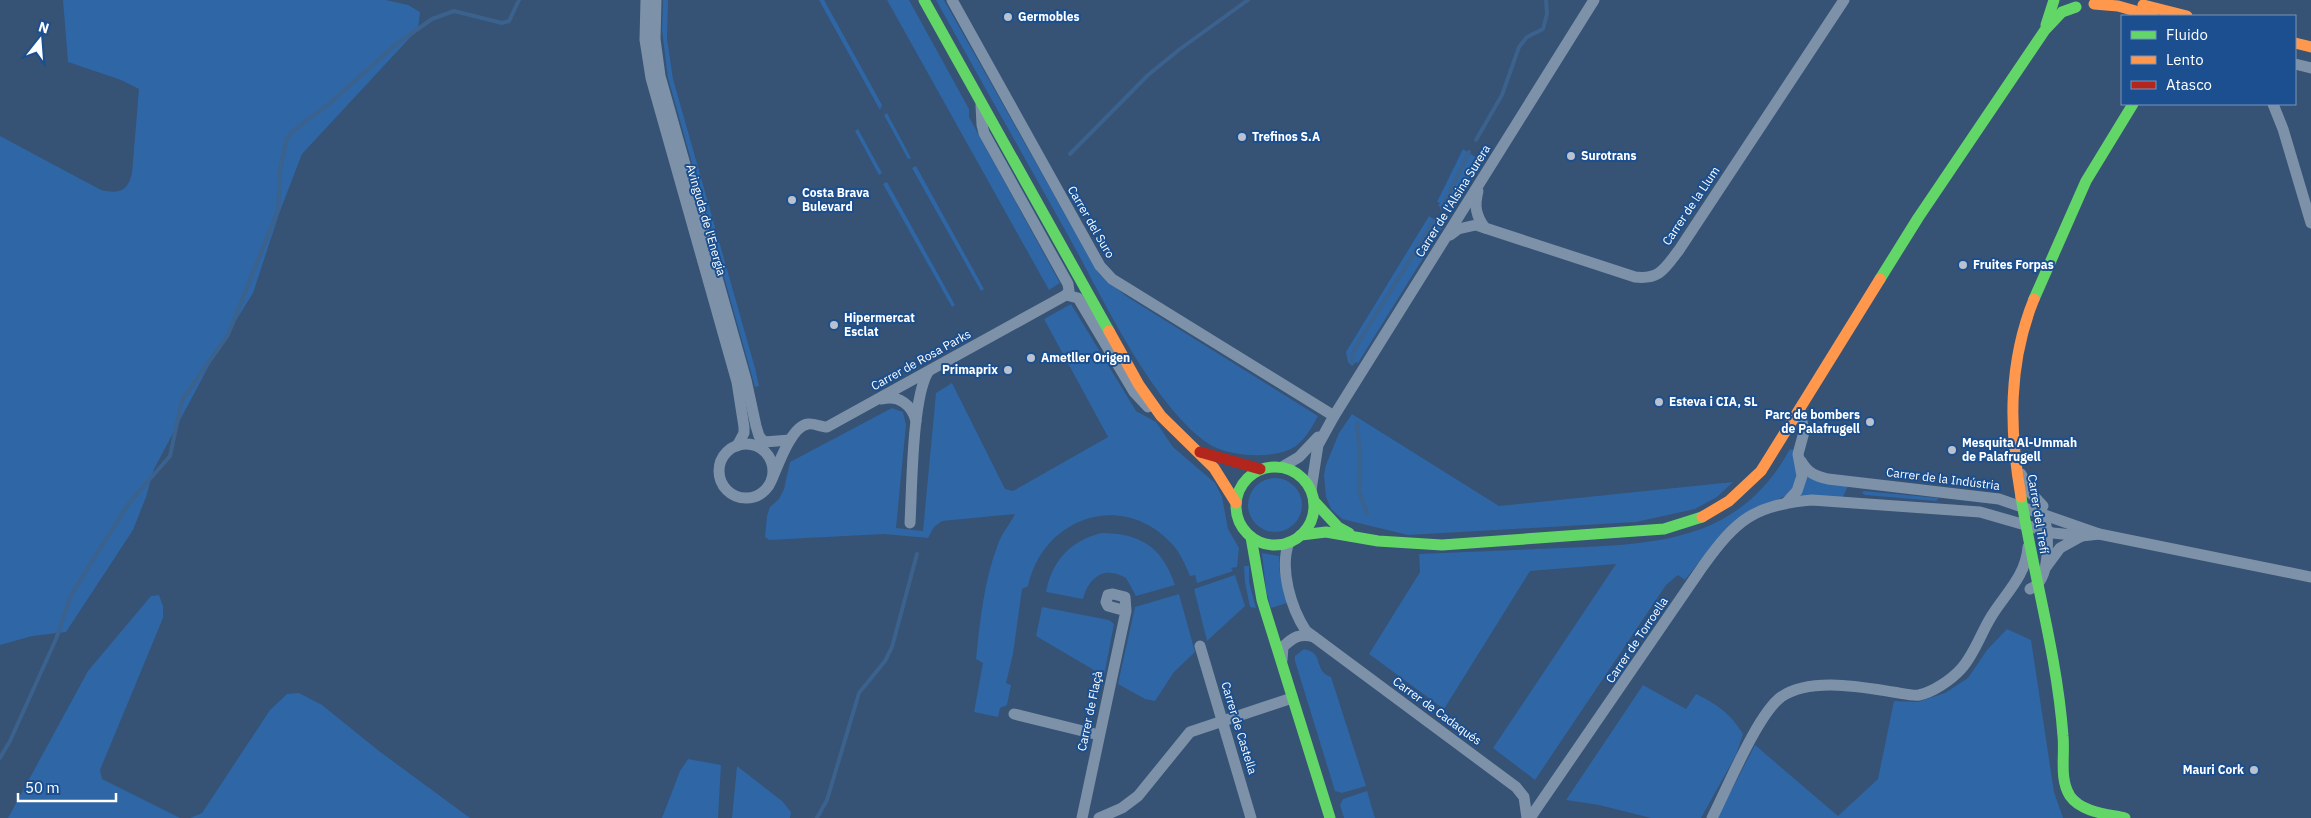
<svg xmlns="http://www.w3.org/2000/svg" width="2311" height="818" viewBox="0 0 2311 818" font-family="'IBM Plex Sans',sans-serif">
  <rect width="100%" height="100%" fill="#365274"/>
  <g fill="#2f66a5">
    <path d="M 63,0 L 386,0 L 408,5 L 420,12 L 418,29 L 302,154 L 280,211 L 253,293 L 213,358 L 154,469 L 146,497 L 133,530 L 66,632 L 32,636 L 0,645 L 0,136 L 101,190 C 118,194 128,192 132,173 L 139,89 L 121,80 L 68,62 Z"/>
    <polygon points="663,0 668,0 667,39 673,79 755,368 759,386 755,387 668,78 662,30"/>
    <polygon points="819,0 824,0 882,105 880,110"/>
    <polygon points="887,0 909,0 969,109 969,117 1060,283 1049,290"/>
    <path d="M 936,0 L 944,0 L 1098,273 L 1126,296 L 1318,416 C 1312,427 1306,438 1296,446 C 1276,460 1229,457 1209,444 C 1155,408 1106,305 1075,248 C 1029,165 982,83 936,0 Z"/>
    <polygon points="887,113 911,158 908,159 884,115"/>
    <polygon points="858,129 882,173 879,175 855,131"/>
    <polygon points="1463,149 1483,162 1453,210 1438,206 1440,203 1437,202"/>
    <polygon points="916,166 984,289 981,291 912,168"/>
    <polygon points="887,182 955,305 952,307 883,184"/>
    <polygon points="1429,216 1443,226 1358,363 1356,362 1352,366 1348,362 1346,352"/>
    <path d="M 1071,304 L 1136,411 L 1156,422 L 1173,447 L 1215,483 L 1222,497 L 1228,529 L 1239,548 L 1237,567 L 1231,568 L 1233,571 L 1197,583 L 1195,575 L 1190,576 C 1185,564 1180,552 1171,543 C 1121,490 1043,518 1028,586 L 1022,589 L 1013,654 L 1006,683 L 1011,685 L 1007,705 L 1000,708 L 998,717 L 974,712 L 983,663 L 976,659 C 980,621 984,580 998,544 C 1002,533 1010,524 1015,514 L 942,521 L 934,527 L 928,538 L 884,534 L 769,540 L 765,537 L 767,516 L 770,507 L 779,499 L 784,489 L 790,462 L 892,408 L 903,412 L 906,425 L 896,528 L 923,531 L 936,393 L 952,383 L 1005,489 L 1013,491 L 1108,437 L 1044,319 Z"/>
    <polygon points="1352,414 1499,506 1733,482 1717,497 1695,509 1636,522 1408,535 1342,519 1331,509 1326,497 1324,475 1326,465 1339,433"/>
    <path d="M 1790,449 L 1794,450 C 1798,465 1799,476 1791,490 C 1787,499 1759,505 1748,512 C 1721,530 1705,555 1685,580 L 1678,575 L 1666,585 L 1535,780 L 1493,748 L 1616,564 L 1530,571 L 1444,709 L 1369,654 L 1420,572 L 1419,554 C 1466,552 1513,550 1560,548 C 1656,544 1738,543 1790,449 Z"/>
    <polygon points="1805,472 1848,486 1842,499 1796,496"/>
    <circle cx="1275" cy="505" r="27"/>
    <polygon points="1864,491 1938,498 1938,499 1936,501 1865,495 1862,493"/>
    <path d="M 1101,533 C 1141,533 1162,547 1175,585 L 1136,596 L 1126,578 C 1104,565 1089,577 1083,599 L 1046,592 C 1052,561 1070,541 1101,533 Z"/>
    <polygon points="1262,553 1279,556 1279,569 1287,603 1271,608 1266,590"/>
    <polygon points="1244,566 1249,566 1249,582 1256,608 1250,607 1245,582"/>
    <polygon points="1235,575 1245,606 1207,641 1194,589"/>
    <polygon points="1179,594 1195,652 1174,672 1155,701 1145,699 1118,684 1135,607"/>
    <polygon points="159,595 163,606 163,618 100,770 102,779 180,818 8,818 88,671 151,596"/>
    <polygon points="1042,607 1109,620 1114,624 1104,676 1036,636"/>
    <polygon points="2007,629 2031,640 2054,792 2063,818 1717,818 1755,745 1838,816 1878,779 1894,701 1918,702 1945,693 1968,678 1987,650"/>
    <path d="M 1304,649 C 1325,653 1313,671 1331,677 L 1366,786 L 1342,793 L 1335,791 L 1295,661 L 1295,656 Z"/>
    <path d="M 1643,685 L 1686,709 L 1696,694 C 1717,704 1731,714 1743,734 L 1736,755 L 1701,818 L 1651,818 L 1599,805 L 1566,800 Z"/>
    <polygon points="299,693 322,705 379,751 470,818 190,818 202,813 270,710 287,694"/>
    <polygon points="688,759 721,765 718,818 662,818 680,771"/>
    <polygon points="737,766 782,801 791,812 790,818 732,818"/>
    <polygon points="1367,791 1375,818 1344,818 1340,805 1343,799"/>
  </g>
  <g fill="none" stroke-linecap="round" stroke-linejoin="round">
    <g stroke="#3b618d" stroke-width="4">
      <polyline points="1476,140 1502,95 1519,47 1527,37 1543,29 1547,14 1546,0"/>
      <polyline points="1070,154 1148,75 1180,49 1248,0"/>
      <polyline points="1442,208 1469,152"/>
      <polyline points="1352,361 1353,353 1360,340 1435,220"/>
      <polyline points="1357,423 1360,456 1359,491 1367,513"/>
      <polyline points="0,758 10,741 56,639 71,595 129,503 170,456 182,400 228,335 278,210 280,170 287,138 294,130 330,103 394,46 432,19 454,11 502,23 509,21 519,0"/>
      <polyline points="817,818 827,800 859,693 885,661 892,647 917,554"/>
    </g>
    <g stroke="#7d92a8" stroke-width="11">
      <polyline points="646,0 645,40 651,78 737,382 744,427 744,433 737,446"/>
      <polyline points="656,0 655,39 660,76 746,380 756,426 759,436 764,442 790,440"/>
      <polyline points="952,0 1100,266 1112,279 1334,416"/>
      <polyline points="2295,64 2311,68"/>
      <polyline points="2273,104 2283,129 2311,223"/>
      <polyline points="981,105 982,125 984,133 1068,284 1069,291 1066,295"/>
      <path d="M 1478,191 C 1474,206 1476,216 1485,228"/>
      <path d="M 1450,235 L 1458,229 L 1476,225 L 1635,277 C 1660,280 1665,268 1679,250 L 1844,0"/>
      <polyline points="1066,295 1078,298 1134,392 1148,407"/>
      <path d="M 882,399 C 899,395 912,405 916,421"/>
      <circle cx="746" cy="471" r="27"/>
      <path d="M 1801,461 C 1808,473 1815,476 1828,479 L 1999,499 L 2099,534 L 2311,577"/>
      <polyline points="1282,467 1299,457 1318,437"/>
      <polyline points="2021,474 2030,492 2043,506"/>
      <path d="M 772,479 C 778,466 791,426 808,424 C 814,423 821,427 827,427 L 1066,295"/>
      <polyline points="1311,490 1318,445 1334,416 1594,0"/>
      <polyline points="1787,502 1797,491 1802,476 1798,454 1804,432 1800,411"/>
      <path d="M 910,523 C 912,488 912,399 928,372"/>
      <path d="M 1289,542 C 1279,569 1291,608 1306,631 L 1516,787 L 1524,797 L 1527,818"/>
      <polyline points="2046,567 2060,548 2080,537"/>
      <path d="M 2030,589 C 2049,582 2048,548 2047,531 C 2046,521 2040,510 2037,500"/>
      <polyline points="1200,646 1251,818"/>
      <path d="M 1282,660 L 1283,647 C 1293,637 1300,633 1314,637"/>
      <polyline points="1014,714 1099,735"/>
      <polyline points="1082,818 1126,611 1125,597 1113,594 1108,595 1106,602 1108,606 1126,611"/>
      <polyline points="1099,818 1122,808 1138,796 1190,732 1292,698"/>
      <path d="M 1530,818 L 1703,566 C 1737,519 1754,505 1812,500 L 1980,512 L 2053,533 L 2082,536 L 2099,534"/>
      <path d="M 1712,818 C 1727,789 1757,715 1781,697 C 1810,677 1861,687 1893,692 C 1901,693 1912,696 1919,695 C 1933,692 1951,680 1961,669 C 1974,655 1981,633 1991,617 C 2005,594 2026,576 2028,547"/>
    </g>
    <g stroke="#63d668" stroke-width="11">
      <polyline points="924,0 1109,331"/>
      <polyline points="2046,25 2054,0"/>
      <polyline points="1880,279 1918,218 2045,30 2062,12 2076,7"/>
      <polyline points="2034,299 2086,181 2133,104"/>
      <circle cx="1275" cy="506" r="39"/>
      <path d="M 2021,497 C 2034,577 2057,655 2063,736 C 2065,755 2059,779 2070,796 C 2081,812 2107,814 2125,818"/>
      <polyline points="1314,501 1338,527 1349,533"/>
      <polyline points="1301,535 1326,532 1378,541 1442,545 1664,529 1702,517"/>
      <polyline points="1251,537 1262,600 1330,818"/>
    </g>
    <g stroke="#ff974d" stroke-width="11">
      <polyline points="2094,4 2118,6 2153,16"/>
      <polyline points="2143,5 2187,16"/>
      <polyline points="2295,43 2311,47"/>
      <polyline points="1109,331 1139,385 1161,416 1214,468 1236,503"/>
      <path d="M 2021,497 C 2009,429 2008,363 2034,299"/>
      <polyline points="1702,517 1729,501 1761,471 1880,279"/>
    </g>
    <polyline stroke="#b3261e" stroke-width="11" points="1200,452 1260,469"/>
  </g>
  <g fill="#b9c2ce" stroke="#1b4f8f" stroke-width="2">
    <circle cx="1008" cy="17" r="5"/>
    <circle cx="1242" cy="137" r="5"/>
    <circle cx="1571" cy="156" r="5"/>
    <circle cx="792" cy="200" r="5"/>
    <circle cx="1963" cy="265" r="5"/>
    <circle cx="834" cy="325" r="5"/>
    <circle cx="1031" cy="358" r="5"/>
    <circle cx="1008" cy="370" r="5"/>
    <circle cx="1659" cy="402" r="5"/>
    <circle cx="1870" cy="422" r="5"/>
    <circle cx="1952" cy="450" r="5"/>
    <circle cx="2254" cy="770" r="5"/>
  </g>
  <g text-anchor="middle" stroke-width="4" stroke-linejoin="round" paint-order="stroke">
    <g font-size="12" font-weight="bold" fill="#fff" stroke="#1b4f8f" text-anchor="start">
      <text x="1018" y="21">Germobles</text>
      <text x="1252" y="141">Trefinos S.A</text>
      <text x="1581" y="160">Surotrans</text>
      <text x="802" y="197">Costa Brava<tspan x="802" dy="14">Bulevard</tspan></text>
      <text x="1973" y="269">Fruites Forpas</text>
      <text x="844" y="322">Hipermercat<tspan x="844" dy="14">Esclat</tspan></text>
      <text x="1041" y="362">Ametller Origen</text>
      <text x="998" y="374" text-anchor="end">Primaprix</text>
      <text x="1669" y="406">Esteva i CIA, SL</text>
      <text x="1860" y="419" text-anchor="end">Parc de bombers<tspan x="1860" dy="14">de Palafrugell</tspan></text>
      <text x="1962" y="447">Mesquita Al-Ummah<tspan x="1962" dy="14">de Palafrugell</tspan></text>
      <text x="2244" y="774" text-anchor="end">Mauri Cork</text>
    </g>
    <g font-size="12" fill="#fff" stroke="#1b4f8f">
      <text transform="translate(1453 201) rotate(-58)" y="4">Carrer de l'Alsina Surera</text>
      <text transform="translate(1691 206) rotate(-56)" y="4">Carrer de la Llum</text>
      <text transform="translate(706 220) rotate(74)" y="4">Avinguda de l'Energia</text>
      <text transform="translate(1091 222) rotate(60)" y="4">Carrer del Suro</text>
      <text transform="translate(921 360) rotate(-29)" y="4">Carrer de Rosa Parks</text>
      <text transform="translate(1943 479) rotate(7)" y="4">Carrer de la Indústria</text>
      <text transform="translate(2038 514) rotate(81)" y="4">Carrer del Trefí</text>
      <text transform="translate(1637 640) rotate(-56)" y="4">Carrer de Torroella</text>
      <text transform="translate(1090 711) rotate(-78)" y="4">Carrer de Flaçà</text>
      <text transform="translate(1437 711) rotate(36)" y="4">Carrer de Cadaqués</text>
      <text transform="translate(1239 728) rotate(73)" y="4">Carrer de Castella</text>
    </g>
  </g>
  <rect x="2121" y="15" width="175" height="90" fill="#1b4f8f" stroke="#7695bc"/>
  <rect x="2131" y="31" width="25" height="8" fill="#63d668" stroke="#7695bc"/>
  <text x="2166" y="40" font-size="15" fill="#ffffff">Fluido</text>
  <rect x="2131" y="56" width="25" height="8" fill="#ff974d" stroke="#7695bc"/>
  <text x="2166" y="65" font-size="15" fill="#ffffff">Lento</text>
  <rect x="2131" y="81" width="25" height="8" fill="#b3261e" stroke="#7695bc"/>
  <text x="2166" y="90" font-size="15" fill="#ffffff">Atasco</text>
  <g transform="translate(40 40) rotate(17)" stroke="#1b4f8f" stroke-width="4" paint-order="stroke">
  <path d="M0-4L9 19L0 12L-9 19Z" fill="#ffffff"/>
  <text y="-8" font-size="14" font-weight="bold" text-anchor="middle" fill="#ffffff">N</text>
  </g>
  <path d="M18 793v8h98v-8" fill="none" stroke="#ffffff" stroke-width="2.5"/>
  <text x="25" y="793" font-size="15" fill="#ffffff" stroke="#1b4f8f" stroke-width="4" paint-order="stroke">50 m</text>
</svg>
